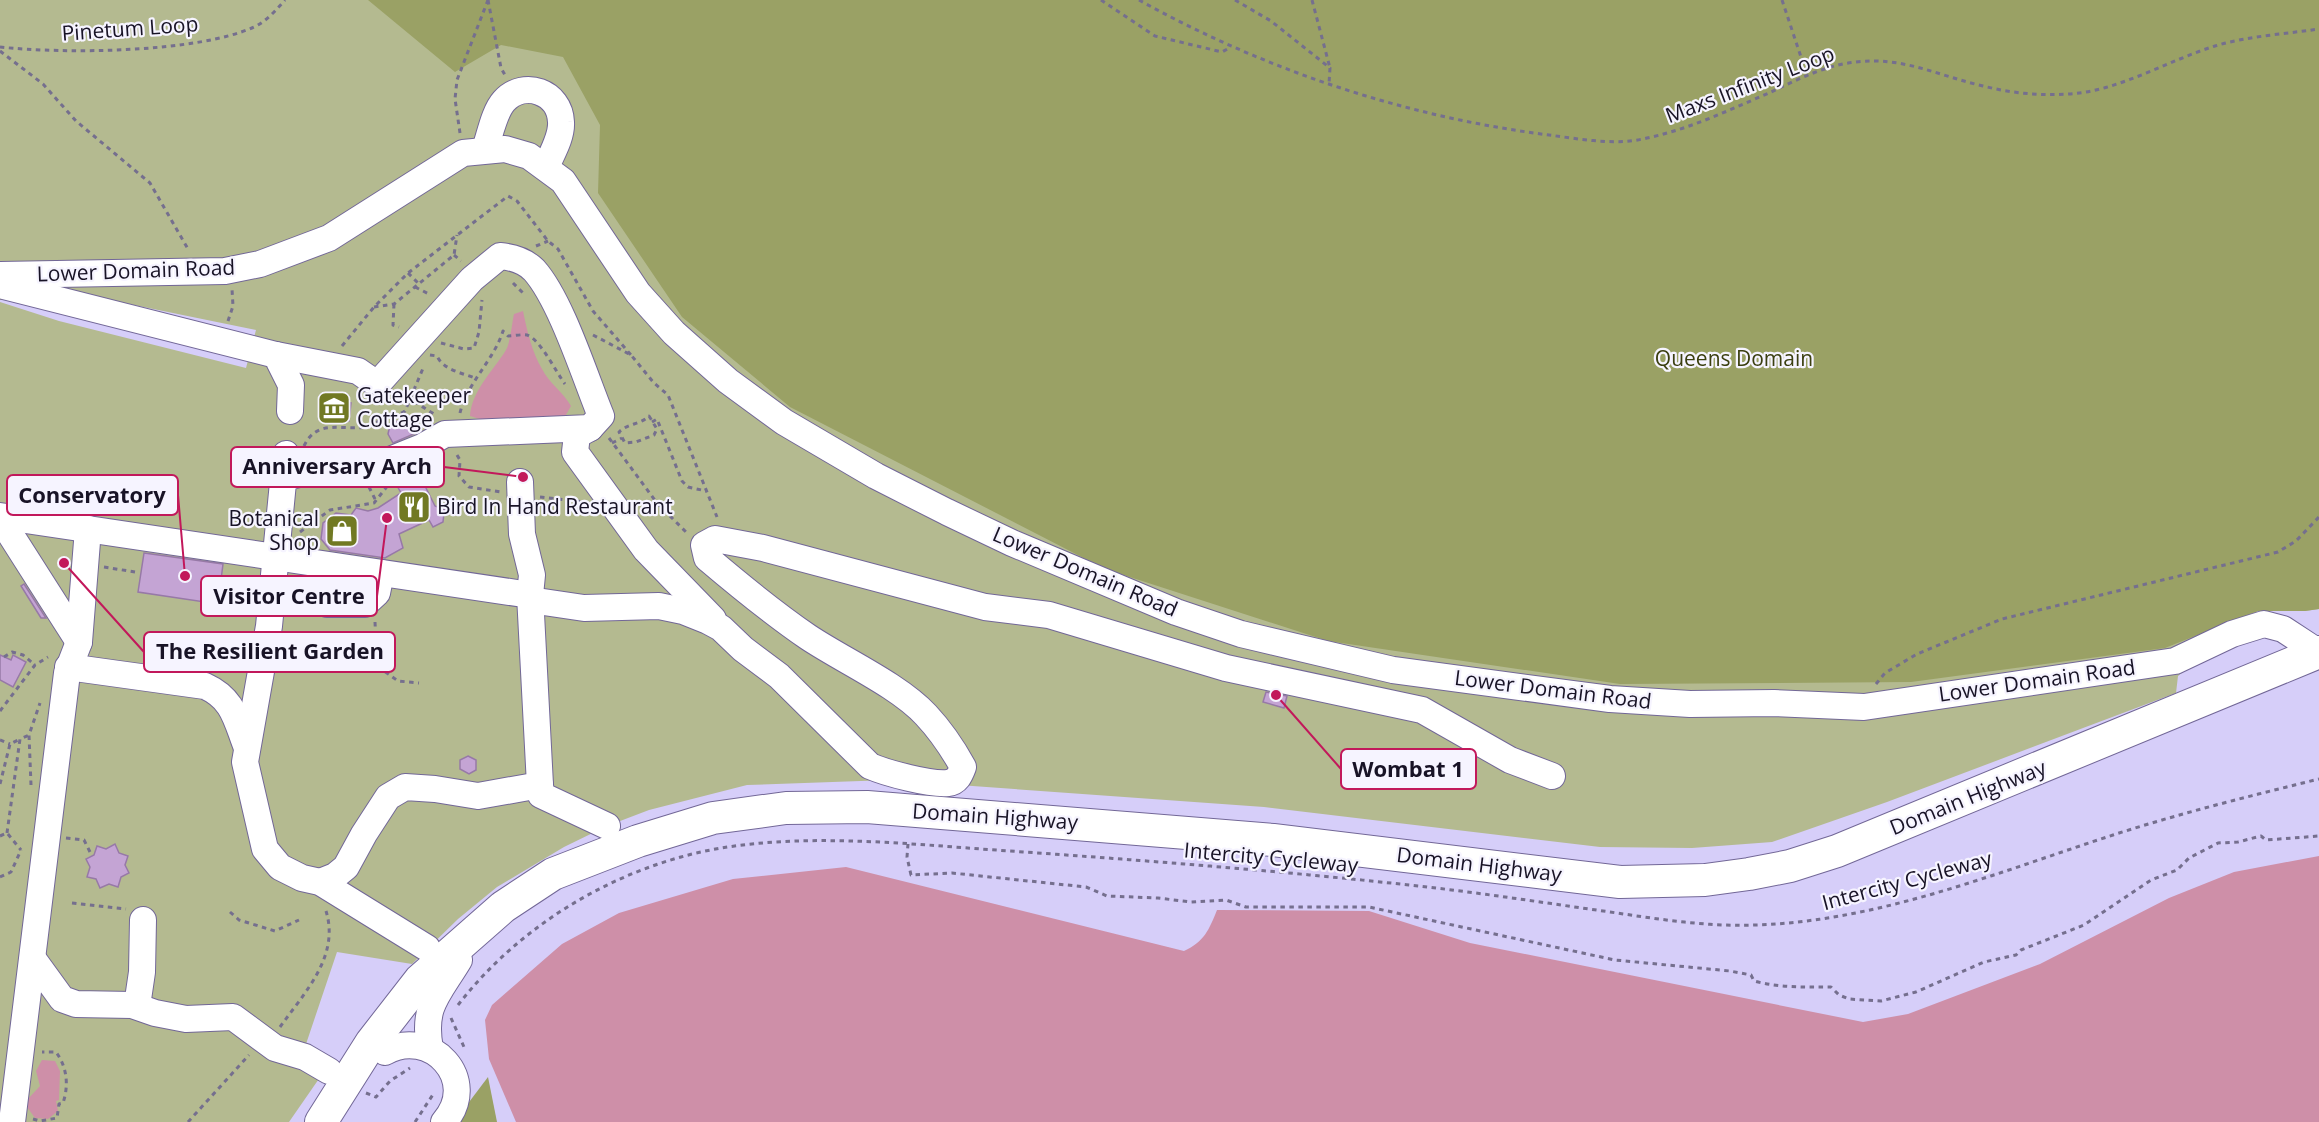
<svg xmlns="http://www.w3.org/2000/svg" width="2319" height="1122" viewBox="0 0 2319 1122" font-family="'Open Sans',sans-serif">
  <rect width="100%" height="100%" fill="#d6cef9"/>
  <polygon fill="#b4ba90" points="0,0 2319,0 2319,609 2305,611 2258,611 2178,676 2176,693 1887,802 1772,842 1692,848 1600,847 1264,807 889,780 747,785 649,810 607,826 564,847 497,887 458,919 412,964 337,952 304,1050 332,1060 289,1122 0,1122 0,302 59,321 246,368 256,330 80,294 0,300"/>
  <g fill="#9aa165">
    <polygon points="368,0 2319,0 2319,609 2305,611 2258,611 2165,648 1911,682 1620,684 1328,641 1105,569 790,407 682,317 598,193 600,125 563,57 501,45 455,72"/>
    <polygon points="488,1077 497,1122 454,1122"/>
  </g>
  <g fill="#ce8fa8">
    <path d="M 523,311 C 527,331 532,352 542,369 C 549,383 563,392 571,406 L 563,420 L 489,422 L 470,416 C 472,390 493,371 506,350 C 510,344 512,323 514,314 Z"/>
    <path d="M 2319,856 L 2319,1122 L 516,1122 L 489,1059 L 485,1020 L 492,1005 L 562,944 L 619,913 L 733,879 L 846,867 L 1184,951 C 1204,942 1209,930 1217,910 L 1369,911 L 1470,943 L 1863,1022 L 1908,1014 L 2040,964 L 2169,898 L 2234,872 Z"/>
    <polygon points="42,1060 55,1061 60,1071 59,1100 56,1101 58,1111 48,1119 35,1118 27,1107 28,1099 40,1086 36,1071"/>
  </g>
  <g fill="#c4a4d4" stroke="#9779a7" stroke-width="1.5">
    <polygon points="321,399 351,403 349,421 319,417"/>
    <polygon points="401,419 410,422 416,433 393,443 388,434 390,425"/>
    <polygon points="418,472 435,506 448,511 444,513 443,522 433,527 429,520 399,534 403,548 385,558 330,550 321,539 323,523 336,513 351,515 356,508 368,511 378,508 401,493 395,482"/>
    <polygon points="144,553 223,564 218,604 138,592"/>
    <polygon points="24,584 46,618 41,618 21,586"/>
    <polygon points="0,655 11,660 13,655 26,662 13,687 0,680"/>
    <polygon points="1266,692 1287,696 1284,708 1263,702"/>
    <polygon points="468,756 476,760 476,770 469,774 460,769 460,760"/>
    <polygon points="115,844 119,853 128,856 125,865 129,873 121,877 118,887 109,884 100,888 96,879 87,877 90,867 86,859 94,855 97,846 106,849"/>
  </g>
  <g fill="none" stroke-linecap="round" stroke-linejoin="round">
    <g stroke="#726797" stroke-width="28">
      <g id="minor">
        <path d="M 485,149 C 490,135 494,112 504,101 C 524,79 560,92 561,122 C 562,137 552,153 546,167"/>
        <polyline points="0,275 225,271 260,264 329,238 463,153 505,149 529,156 563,181 638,293 674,333 728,381 784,422 876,476 947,512 1012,543 1176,612 1241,634 1393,670 1610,699 1690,704 1774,703 1864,707 2175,661 2232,634 2264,624 2283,629 2318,652"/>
        <polyline points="0,285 276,355 291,385 290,411"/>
        <path d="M 276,355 L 358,371 L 371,380 L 381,380 L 472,279 L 500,256 C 512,257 525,261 534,270 C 561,300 585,377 601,416 L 590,428 L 445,434 L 422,447 L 380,464 L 312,471 L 283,478 L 286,454"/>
        <polyline points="590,428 577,435 575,452 646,550 713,619"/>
        <polyline points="285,462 269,626 245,762 265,849 280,867 302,878 320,882 427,948"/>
        <polyline points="520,482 522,534 532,575 530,595"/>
        <polyline points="0,516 530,595 540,785 478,796 435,789 405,787 388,797 364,834 346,867 335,876 320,882"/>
        <polyline points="0,518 79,642"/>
        <polyline points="310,597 327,604 365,604 377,593 381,573"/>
        <path d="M 530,600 L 584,608 L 659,606 L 683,611 L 708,621 L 721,628 L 743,649 L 779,676 L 870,766 C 886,773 931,785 948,783 C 957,782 960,775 963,767 C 953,749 941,731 926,715 C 898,685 844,661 808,637 C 773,613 740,586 707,558 L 704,545 L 715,539 L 763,548 L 985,607 L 1049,615 L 1226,668 L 1422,710 L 1510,760 L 1552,776"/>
        <path d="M 68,667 L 205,686 C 234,699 236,720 247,748"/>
        <polyline points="540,785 541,795 607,826"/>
        <polyline points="33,959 62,999 76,1004 132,1005 155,1013 186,1019 233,1017 275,1048 305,1057 329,1071"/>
        <polyline points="137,1006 142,972 143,920"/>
        <path d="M 430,1049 C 422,1006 438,995 459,960"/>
        <path d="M 385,1052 C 430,1026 481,1080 444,1122"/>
        <polyline points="12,1122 67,673 79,642 88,529"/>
      </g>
    </g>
    <g stroke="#726797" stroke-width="34">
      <polyline id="major" points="321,1122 371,1043 420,980 503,907 553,874 638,841 713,818 786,808 867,807 1273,840 1620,882 1705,880 1749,874 1790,866 1837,851 2319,652"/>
    </g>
    <g stroke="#756f8e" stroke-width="3" stroke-dasharray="4.5 4.5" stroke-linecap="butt">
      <polyline points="488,0 501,68 505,75"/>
      <polyline points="1101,0 1155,36 1222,52 1231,47"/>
      <path d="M 1139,0 C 1265,70 1406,117 1549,135 C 1580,139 1616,146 1647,138 C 1690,129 1729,110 1769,93 C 1796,80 1826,65 1856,62 C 1902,56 1939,76 1983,86 C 2011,93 2039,96 2068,94 C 2117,92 2169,60 2215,46 C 2248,36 2285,34 2319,29"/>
      <polyline points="1235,0 1271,21 1330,68 1329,84"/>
      <polyline points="1312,0 1330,68"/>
      <polyline points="1782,0 1807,75"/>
      <path d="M 0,47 C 64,54 197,53 254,27 C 267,21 276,10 285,0"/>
      <polyline points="0,51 43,84 76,121 150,183 188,249"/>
      <polyline points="460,133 455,99 457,80 488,0"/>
      <polyline points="536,246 548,241"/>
      <polyline points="454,255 461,261"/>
      <polyline points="408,273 419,284"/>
      <polyline points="513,283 523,293"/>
      <polyline points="415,287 429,294"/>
      <polyline points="394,304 393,325 399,327"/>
      <polyline points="374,307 394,304 454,255 457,235"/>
      <polyline points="228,321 233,306 232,289"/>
      <polyline points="593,335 631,355 654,383 668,395 717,517"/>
      <polyline points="441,343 464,349 474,348 479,332 482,300"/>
      <polyline points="342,346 374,307 408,273 508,196 517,201 548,241 558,249 593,311 631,355"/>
      <path d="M 430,355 L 437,356 C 444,371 464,373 477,379"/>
      <polyline points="399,392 434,414"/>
      <path d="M 460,413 C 467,383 494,360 503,331 L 508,336 C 514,336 522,334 527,335 C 540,339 556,372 565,384"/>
      <path d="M 649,416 L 657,429 L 654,435 L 636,442 L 625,443 L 619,432 C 628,423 640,425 649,416 Z"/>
      <polyline points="652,422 657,419 682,481 688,487 706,491"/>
      <polyline points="609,438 657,503 688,534"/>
      <polyline points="612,443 622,438"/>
      <path d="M 304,446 C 317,418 342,431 367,427 C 376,425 380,418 387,416 C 395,413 398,416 405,411 L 424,366"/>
      <polyline points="457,455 460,460 459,476 469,487 501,492"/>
      <polyline points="369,487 376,501"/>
      <polyline points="540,497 584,502"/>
      <polyline points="300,532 330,510 374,503 389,484"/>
      <polyline points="104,567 135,572"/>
      <polyline points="227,585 251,588"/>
      <polyline points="375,622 377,666 398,681 419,683"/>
      <polyline points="4,657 12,652 23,655 35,665"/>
      <polyline points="1876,684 1885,673 1917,654 2002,619 2278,552 2296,541 2319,517"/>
      <polyline points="0,711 35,665 48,657"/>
      <polyline points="0,740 10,744"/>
      <polyline points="0,784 10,744 20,739"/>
      <polyline points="31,785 29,735 40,703"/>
      <polyline points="7,833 20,739 29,735"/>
      <polyline points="0,836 7,833 21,850"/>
      <polyline points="66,838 84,840 92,856"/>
      <path d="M 908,844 L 907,857 L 911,875 L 952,873 L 1086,887 L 1107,896 L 1158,898 L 1191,902 L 1226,900 L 1246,907 L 1369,907 L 1615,960 L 1730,971 L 1751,975 L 1754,981 C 1780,988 1805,987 1831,987 L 1839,995 L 1849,999 L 1881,1001 L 1916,992 L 1984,962 L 2016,955 L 2021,950 L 2084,925 L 2151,880 L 2177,870 L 2189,858 L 2218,843 L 2238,842 L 2261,836 L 2266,840 L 2319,836"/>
      <polyline points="0,877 11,872 21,850"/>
      <polyline points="72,903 126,909"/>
      <polyline points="230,912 239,920 275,931 299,920"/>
      <path d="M 458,1005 C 513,934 594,881 681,857 C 772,831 888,842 981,849 C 1127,859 1273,870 1418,886 C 1482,893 1546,903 1610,912 C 1658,919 1707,927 1756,925 C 1879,921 1996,873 2113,835 C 2181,813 2250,796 2319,779"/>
      <polyline points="451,1018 464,1047 462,1050"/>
      <path d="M 280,1027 C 305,992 340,956 326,911"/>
      <polyline points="366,1093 376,1097 390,1081 410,1068"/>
      <path d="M 33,1119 L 40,1121 L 57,1118 L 59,1104 L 63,1103 C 69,1085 67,1067 56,1052 L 42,1052"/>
      <polyline points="188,1122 249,1055"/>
      <polyline points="415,1122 434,1093"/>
    </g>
    <use href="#minor" stroke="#fff" stroke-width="26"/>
    <use href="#major" stroke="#fff" stroke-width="32"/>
  </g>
  <defs>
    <g id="museum-square" transform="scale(1.725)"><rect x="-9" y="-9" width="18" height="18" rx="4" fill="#717923" stroke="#f6f4ff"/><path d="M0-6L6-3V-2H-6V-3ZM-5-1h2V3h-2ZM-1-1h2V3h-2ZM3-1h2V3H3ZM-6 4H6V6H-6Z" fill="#fff"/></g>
    <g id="restaurant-square" transform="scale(1.725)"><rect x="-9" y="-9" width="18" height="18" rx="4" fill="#717923" stroke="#f6f4ff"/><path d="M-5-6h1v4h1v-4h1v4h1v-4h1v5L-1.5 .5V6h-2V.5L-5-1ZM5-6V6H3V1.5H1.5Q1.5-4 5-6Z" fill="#fff"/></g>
    <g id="shop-square" transform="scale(1.725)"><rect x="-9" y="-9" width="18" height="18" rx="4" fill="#717923" stroke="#f6f4ff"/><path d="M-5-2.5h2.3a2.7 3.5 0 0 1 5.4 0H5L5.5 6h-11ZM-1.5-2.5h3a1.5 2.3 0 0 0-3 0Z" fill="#fff"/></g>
  </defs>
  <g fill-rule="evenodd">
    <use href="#museum-square" x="334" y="408"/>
    <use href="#restaurant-square" x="414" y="507"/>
    <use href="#shop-square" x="342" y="531"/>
  </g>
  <g text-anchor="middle" stroke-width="4.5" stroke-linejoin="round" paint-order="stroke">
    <g font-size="21" fill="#181326" stroke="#f6f4ff">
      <text transform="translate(130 29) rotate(-4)" y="7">Pinetum Loop</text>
      <text transform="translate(1750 85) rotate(-21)" y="7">Maxs Infinity Loop</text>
      <text transform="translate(136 271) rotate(-2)" y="7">Lower Domain Road</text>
      <text transform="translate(1085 572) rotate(23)" y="7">Lower Domain Road</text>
      <text transform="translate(2037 681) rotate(-8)" y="7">Lower Domain Road</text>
      <text transform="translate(1553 690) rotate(7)" y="7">Lower Domain Road</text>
      <text transform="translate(1968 798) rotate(-22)" y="7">Domain Highway</text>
      <text transform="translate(995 817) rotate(4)" y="7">Domain Highway</text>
      <text transform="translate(1271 858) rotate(5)" y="7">Intercity Cycleway</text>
      <text transform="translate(1479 865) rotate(7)" y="7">Domain Highway</text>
      <text transform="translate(1907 881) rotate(-15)" y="7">Intercity Cycleway</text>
    </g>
    <g font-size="21" fill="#3b3f10" stroke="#f6f4ff">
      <text x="1734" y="366">Queens Domain</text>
    </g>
    <g font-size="21" fill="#181326" stroke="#f6f4ff" text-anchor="start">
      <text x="357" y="403">Gatekeeper<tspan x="357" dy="24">Cottage</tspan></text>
      <text x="437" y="514">Bird In Hand Restaurant</text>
      <text x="319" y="526" text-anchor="end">Botanical<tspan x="319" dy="24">Shop</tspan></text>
    </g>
  </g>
  <path fill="none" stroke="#c2185b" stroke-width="2" d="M523 477L444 467M185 576L178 495M387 518L377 596M64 563L144 652M1276 695L1341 769"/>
  <g fill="#c2185b" stroke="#f6f4ff" stroke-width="2">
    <circle cx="523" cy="477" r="6"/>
    <circle cx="185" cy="576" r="6"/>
    <circle cx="387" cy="518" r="6"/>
    <circle cx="64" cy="563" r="6"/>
    <circle cx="1276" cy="695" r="6"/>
  </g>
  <g fill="#f6f4ff" stroke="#c2185b" stroke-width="2">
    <rect x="231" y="447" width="213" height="40" rx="6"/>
    <rect x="7" y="475" width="171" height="40" rx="6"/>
    <rect x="201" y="576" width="176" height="40" rx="6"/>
    <rect x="144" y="632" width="251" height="40" rx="6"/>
    <rect x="1341" y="749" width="135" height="40" rx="6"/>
  </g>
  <g font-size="22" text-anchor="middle" font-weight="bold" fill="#181326">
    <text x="337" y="474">Anniversary Arch</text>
    <text x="92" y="503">Conservatory</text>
    <text x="289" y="604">Visitor Centre</text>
    <text x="270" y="659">The Resilient Garden</text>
    <text x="1408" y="777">Wombat 1</text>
  </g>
</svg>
